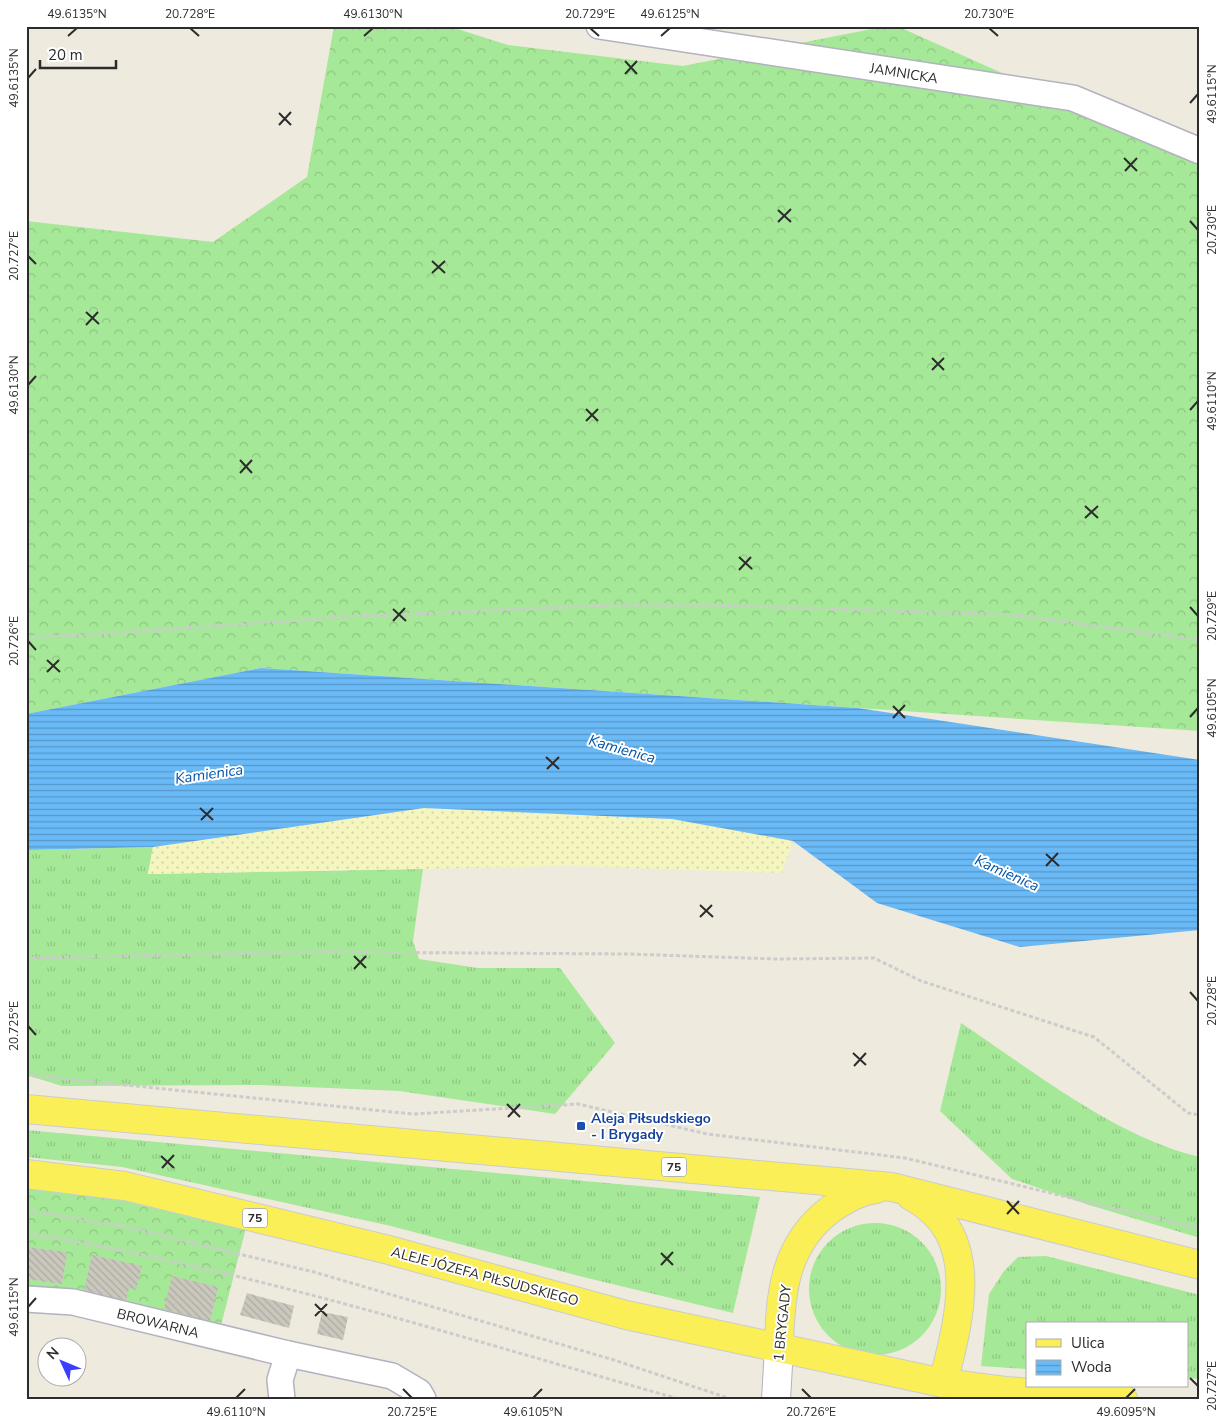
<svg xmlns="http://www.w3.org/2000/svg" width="1226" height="1425" viewBox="0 0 1226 1425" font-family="'Nunito Sans',sans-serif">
  <defs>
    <pattern id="grass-tufts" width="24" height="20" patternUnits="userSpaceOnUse" patternTransform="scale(1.25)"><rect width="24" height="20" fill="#a5e897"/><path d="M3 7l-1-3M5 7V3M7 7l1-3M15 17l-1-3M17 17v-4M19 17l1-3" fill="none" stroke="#8ec782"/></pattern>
    <pattern id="forest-crowns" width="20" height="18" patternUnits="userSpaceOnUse" patternTransform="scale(1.25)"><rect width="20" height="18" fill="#a5e897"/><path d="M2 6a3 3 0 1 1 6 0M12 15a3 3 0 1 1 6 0" fill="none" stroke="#8ec782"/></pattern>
    <pattern id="sand-dots" width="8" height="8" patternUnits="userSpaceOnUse" patternTransform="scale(1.25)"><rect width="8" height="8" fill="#f5f5bf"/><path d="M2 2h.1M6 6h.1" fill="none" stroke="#d2d2a4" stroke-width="1.8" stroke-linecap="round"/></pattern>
    <pattern id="water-rules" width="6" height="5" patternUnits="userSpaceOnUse" patternTransform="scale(1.25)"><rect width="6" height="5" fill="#6abaf7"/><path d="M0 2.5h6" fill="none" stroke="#5797c8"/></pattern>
    <pattern id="building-back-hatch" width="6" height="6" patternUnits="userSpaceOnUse" patternTransform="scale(1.25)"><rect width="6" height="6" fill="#cac7bd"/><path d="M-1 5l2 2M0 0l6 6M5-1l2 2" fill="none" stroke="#aeaba3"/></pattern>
  </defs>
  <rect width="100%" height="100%" fill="#efeade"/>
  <g fill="url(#grass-tufts)">
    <polygon points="153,847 148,874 423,869 413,941 419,959 478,968 560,968 615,1043 555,1114 399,1091 259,1085 62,1086 26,1075 26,850"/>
    <path d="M 961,1023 C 1032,1070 1117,1138 1200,1157 L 1200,1238 L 1089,1205 L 1012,1179 L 940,1111 Z"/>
    <polygon points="26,1130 760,1197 733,1313 583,1277 391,1226 122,1167 26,1157"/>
    <circle cx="875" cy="1289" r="66"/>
    <polygon points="1046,1256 1200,1295 1200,1379 1187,1378 1187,1324 1027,1324 1027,1369 981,1366 989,1294 1004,1271 1018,1257"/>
  </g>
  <g fill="url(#forest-crowns)">
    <polygon points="334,26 448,26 508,45 683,66 887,26 897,26 1200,162 1200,731 261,668 26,714 26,221 213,242 307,177"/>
    <polygon points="26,1184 249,1216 218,1337 26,1299"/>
  </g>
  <polygon fill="url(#sand-dots)" points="424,808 672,819 793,841 782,873 570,866 148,874 153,847"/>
  <polygon fill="url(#water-rules)" points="261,668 858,708 1200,760 1200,930 1020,947 877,903 793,841 672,819 424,808 153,847 26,850 26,714"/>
  <g fill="url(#building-back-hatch)">
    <polygon points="26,1247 67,1252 62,1284 26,1279"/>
    <polygon points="92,1255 142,1266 136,1289 129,1288 126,1301 84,1291"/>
    <polygon points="172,1276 218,1287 210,1321 164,1309"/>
    <polygon points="247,1293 294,1306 289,1328 240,1315"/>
    <polygon points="322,1312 348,1317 343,1340 317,1334"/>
  </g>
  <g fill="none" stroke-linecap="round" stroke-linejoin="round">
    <g stroke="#b2b2c1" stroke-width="28">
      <g id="minor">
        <polyline points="599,26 1073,98 1200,151"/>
        <polyline points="26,1299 73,1302 288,1354 392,1376 419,1392 423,1399"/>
        <polyline points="282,1399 280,1380 288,1354"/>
      </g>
    </g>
    <g stroke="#b2b2c1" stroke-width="30">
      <polyline id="tertiary" points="776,1399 779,1348"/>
    </g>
    <g stroke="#ccc" stroke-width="30">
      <g id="primary">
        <polyline points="26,1109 892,1187 1200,1265"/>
        <polyline points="26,1174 125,1186 385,1249 626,1315 943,1383 1005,1391 1123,1399"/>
        <path d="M 911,1196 C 984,1234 959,1320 943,1383"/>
        <path d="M 779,1348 C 780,1294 784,1244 831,1209 C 845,1199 859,1191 876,1189"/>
      </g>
    </g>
    <g stroke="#ccc" stroke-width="3" stroke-dasharray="4 2.5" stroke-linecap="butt">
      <polyline points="26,637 86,635 342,617 611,605 712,605 1016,615 1200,640"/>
      <polyline points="26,958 323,952 628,954 777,959 874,958 921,981 1094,1037 1188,1113 1200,1115"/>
      <polyline points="26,1075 413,1114 578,1104 707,1134 905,1158 1200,1229"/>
      <polyline points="26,1210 122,1226 314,1272 614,1360 731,1399"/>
      <path d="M 26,1233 C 248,1269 463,1338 679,1399"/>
    </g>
    <use href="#minor" stroke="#fff" stroke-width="25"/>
    <use href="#tertiary" stroke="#fff" stroke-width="28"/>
    <use href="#primary" stroke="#faef57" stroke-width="28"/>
  </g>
  <path fill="none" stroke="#2c2c2c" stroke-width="2" d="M 190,28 L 199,36M 590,28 L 599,36M 989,28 L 998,36M 68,36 L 77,28M 364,36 L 373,28M 661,36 L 670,28M 625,61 L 637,74M 625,74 L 637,61M 28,78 L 36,69M 1190,103 L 1198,94M 279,113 L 291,125M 279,125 L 291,112M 1124,158 L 1137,171M 1125,171 L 1137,158M 778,210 L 791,222M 1190,221 L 1198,230M 778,222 L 791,209M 28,256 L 36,264M 432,261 L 445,273M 432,273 L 445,261M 86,312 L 99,324M 86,325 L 98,312M 932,358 L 944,370M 932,370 L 944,358M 28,385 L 36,376M 586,409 L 598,421M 1190,410 L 1198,401M 586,421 L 598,409M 240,460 L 252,473M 240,473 L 252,460M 1085,506 L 1098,518M 1085,518 L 1098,506M 739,557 L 752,569M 739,570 L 751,557M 1190,607 L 1198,616M 393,609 L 406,621M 393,621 L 405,608M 28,641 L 36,650M 47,660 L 60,672M 47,672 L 59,660M 893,706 L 905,718M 1190,717 L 1198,708M 893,718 L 905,705M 546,757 L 559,769M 547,769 L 559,757M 200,808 L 213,820M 201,820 L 213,808M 1046,854 L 1059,866M 1046,866 L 1058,853M 700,905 L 713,917M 700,917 L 712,905M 354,956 L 366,968M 354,969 L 366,956M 1190,992 L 1198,1001M 28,1026 L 36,1035M 853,1053 L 866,1065M 854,1066 L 866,1053M 507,1104 L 520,1117M 508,1117 L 520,1104M 161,1156 L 174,1168M 162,1168 L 174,1155M 1007,1201 L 1019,1214M 1007,1214 L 1019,1201M 661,1253 L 673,1265M 661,1265 L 673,1252M 315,1304 L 327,1316M 28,1307 L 36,1298M 315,1316 L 327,1304M 1190,1378 L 1198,1386M 403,1389 L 412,1398M 802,1389 L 811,1398M 236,1398 L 245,1389M 533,1398 L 542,1389M 1126,1398 L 1135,1389"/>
  <rect fill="#1a4fb4" stroke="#fff" stroke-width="2" x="576" y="1121" width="10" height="10" rx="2.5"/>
  <g text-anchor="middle" stroke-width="4" stroke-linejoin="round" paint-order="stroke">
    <g fill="#fff" stroke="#6b6b6b" stroke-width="1">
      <rect x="661.5" y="1157.5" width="25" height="19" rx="4"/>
      <rect x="242.5" y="1208.5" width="25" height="19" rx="4"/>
    </g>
    <g font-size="12" font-weight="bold" fill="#2c2c2c">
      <text x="674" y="1171">75</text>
      <text x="255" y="1222">75</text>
    </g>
    <g font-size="14" fill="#2c2c2c" stroke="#fff">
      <text transform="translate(904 73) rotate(9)" y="5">JAMNICKA</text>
      <text transform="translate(485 1276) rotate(15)" y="5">ALEJE JÓZEFA PIŁSUDSKIEGO</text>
      <text transform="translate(158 1323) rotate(14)" y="5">BROWARNA</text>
      <text transform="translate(782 1323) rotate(-84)" y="5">1 BRYGADY</text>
    </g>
    <g font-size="14" font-weight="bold" fill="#164399" stroke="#fff" text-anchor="start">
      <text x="591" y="1123">Aleja Piłsudskiego<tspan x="591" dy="16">- I Brygady</tspan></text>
    </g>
    <g font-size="15" font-style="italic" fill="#0455a8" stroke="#fff">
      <text transform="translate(622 749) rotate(16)" y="5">Kamienica</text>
      <text transform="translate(209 774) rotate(-8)" y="5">Kamienica</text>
      <text transform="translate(1007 873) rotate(24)" y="5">Kamienica</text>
    </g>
  </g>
  <rect width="1226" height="1425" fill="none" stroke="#ffffff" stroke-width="55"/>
  <rect x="1026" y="1322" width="162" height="65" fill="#ffffff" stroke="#ababab"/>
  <rect x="1036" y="1339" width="25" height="8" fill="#faef57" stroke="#ababab"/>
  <text x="1071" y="1348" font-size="15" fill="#2c2c2c">Ulica</text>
  <rect x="1036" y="1360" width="25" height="15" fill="url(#water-rules)" stroke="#ababab"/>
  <text x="1071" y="1372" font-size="15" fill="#2c2c2c">Woda</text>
  <g transform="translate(62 1362) rotate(314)"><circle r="24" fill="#ffffff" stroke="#ababab"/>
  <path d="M0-4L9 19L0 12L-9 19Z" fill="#3a3fff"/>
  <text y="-8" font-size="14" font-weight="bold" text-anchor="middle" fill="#2c2c2c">N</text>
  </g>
  <path d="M40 60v8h76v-8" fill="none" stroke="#2c2c2c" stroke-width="2.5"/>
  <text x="48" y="60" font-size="15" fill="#2c2c2c" stroke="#ffffff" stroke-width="4" paint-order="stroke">20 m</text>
  <rect x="28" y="28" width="1170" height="1370" fill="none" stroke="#2c2c2c" stroke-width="2"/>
  <g font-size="12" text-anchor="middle" fill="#2c2c2c">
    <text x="77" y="18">49.6135°N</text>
    <text x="190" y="18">20.728°E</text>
    <text x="373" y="18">49.6130°N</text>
    <text x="590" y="18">20.729°E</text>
    <text x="670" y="18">49.6125°N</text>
    <text x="989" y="18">20.730°E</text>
    <text transform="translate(14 78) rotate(-90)" y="4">49.6135°N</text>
    <text transform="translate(1212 94) rotate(-90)" y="4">49.6115°N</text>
    <text transform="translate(1212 230) rotate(-90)" y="4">20.730°E</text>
    <text transform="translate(14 256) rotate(-90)" y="4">20.727°E</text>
    <text transform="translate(14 385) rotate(-90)" y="4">49.6130°N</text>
    <text transform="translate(1212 401) rotate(-90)" y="4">49.6110°N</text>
    <text transform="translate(1212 616) rotate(-90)" y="4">20.729°E</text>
    <text transform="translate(14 641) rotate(-90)" y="4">20.726°E</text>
    <text transform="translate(1212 708) rotate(-90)" y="4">49.6105°N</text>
    <text transform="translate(1212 1001) rotate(-90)" y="4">20.728°E</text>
    <text transform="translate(14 1026) rotate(-90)" y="4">20.725°E</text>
    <text transform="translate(14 1307) rotate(-90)" y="4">49.6115°N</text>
    <text transform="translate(1212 1386) rotate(-90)" y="4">20.727°E</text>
    <text x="236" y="1416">49.6110°N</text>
    <text x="412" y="1416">20.725°E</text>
    <text x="533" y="1416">49.6105°N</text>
    <text x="811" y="1416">20.726°E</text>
    <text x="1126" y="1416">49.6095°N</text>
  </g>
</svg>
